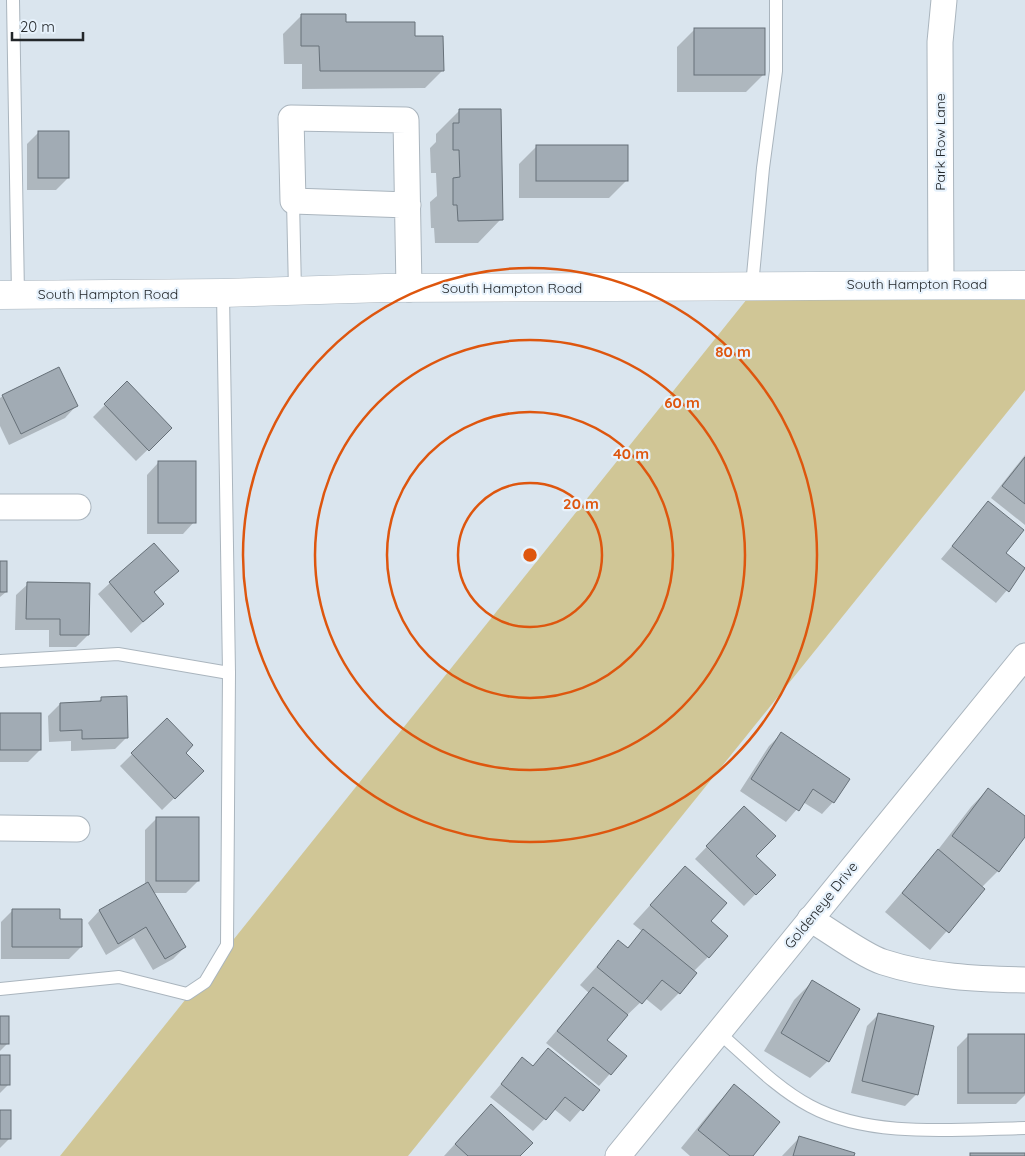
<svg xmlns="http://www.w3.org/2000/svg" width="1025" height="1156" viewBox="0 0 1025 1156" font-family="Quicksand,sans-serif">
  <rect width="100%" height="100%" fill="#dae5ee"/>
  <polygon fill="#d0c696" points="747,299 1025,300 1025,390 408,1156 60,1156"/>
  <g fill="#0003">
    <polygon points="301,16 414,38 443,70 425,88 302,89 302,64 284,64 283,34"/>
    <polygon points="695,29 764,74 746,92 677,92 677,47"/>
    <polygon points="459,111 501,219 478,243 435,243 434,228 431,228 430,202 437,196 436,173 431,173 430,148 436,142 436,134"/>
    <polygon points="39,132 68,178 56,190 27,190 27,144"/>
    <polygon points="537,146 627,180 609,198 519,198 519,164"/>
    <polygon points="127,383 170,428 136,461 93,417"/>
    <polygon points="3,396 76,406 65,418 9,445 0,426 0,398"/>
    <polygon points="1025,455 1025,525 991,498"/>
    <polygon points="158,463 194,522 183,534 147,534 147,475"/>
    <polygon points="988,503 1004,553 1025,569 996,603 941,559"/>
    <polygon points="0,562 6,592 0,597"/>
    <polygon points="177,571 153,593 163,604 131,633 98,594 110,583"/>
    <polygon points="28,584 88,635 76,647 49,647 49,630 15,630 16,595"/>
    <polygon points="102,698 127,737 115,749 71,751 71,741 49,742 48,716 60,704 97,703"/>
    <polygon points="0,714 40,750 28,762 0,762"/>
    <polygon points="167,720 184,753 202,771 162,810 120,766"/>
    <polygon points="781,734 833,802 822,814 803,802 786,822 740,791 769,746"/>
    <polygon points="988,789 1025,817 1025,835 998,871 982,887 984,889 930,950 885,912 934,855 971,807"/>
    <polygon points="745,807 755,856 774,875 744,906 695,859"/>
    <polygon points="156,819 198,881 186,893 153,893 185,947 173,959 153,970 134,938 106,955 88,923 99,911 145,885 145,830"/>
    <polygon points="685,867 709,921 708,957 693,972 695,973 679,993 661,1011 645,998 622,1020 606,1040 625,1057 599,1086 546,1043 589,993 580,985 619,942 627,948 643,932 633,924"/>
    <polygon points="13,910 58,921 81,947 69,959 1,959 1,922"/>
    <polygon points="812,982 828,1061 810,1078 764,1051 794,1000"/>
    <polygon points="879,1014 917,1094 905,1106 851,1093 867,1026"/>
    <polygon points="0,1017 8,1043 0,1051"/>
    <polygon points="969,1035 1025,1035 1025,1095 1016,1104 957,1104 957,1047"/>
    <polygon points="548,1050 598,1090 570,1122 554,1109 533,1131 490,1097 522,1059 532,1067"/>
    <polygon points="0,1056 9,1084 0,1093"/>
    <polygon points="734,1086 752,1156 690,1156 681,1148 717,1104"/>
    <polygon points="491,1106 519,1156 444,1156 473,1124"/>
    <polygon points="0,1111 10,1138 0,1148"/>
    <polygon points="800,1137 853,1156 782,1156"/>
  </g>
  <g fill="#a1abb4" stroke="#667078">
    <polygon points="301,14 346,14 346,22 415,22 415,36 443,36 444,71 320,71 319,46 301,46"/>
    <rect x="694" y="28" width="71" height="47"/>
    <polygon points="459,109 501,109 503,220 458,221 457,205 453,205 453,178 460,177 459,150 453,150 453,123 459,123"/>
    <rect x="38" y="131" width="31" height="47"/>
    <rect x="536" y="145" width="92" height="36"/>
    <polygon points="59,367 78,406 21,434 2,395"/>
    <polygon points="127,381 172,428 149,451 104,404"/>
    <polygon points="1025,457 1025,504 1002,486"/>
    <rect x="158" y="461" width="38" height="62"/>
    <polygon points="988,501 1024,530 1006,553 1025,568 1009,592 952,546"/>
    <polygon points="154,543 179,571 154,592 164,604 143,622 109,582"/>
    <rect x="0" y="561" width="7" height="31"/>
    <polygon points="27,582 90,583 89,635 60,635 60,619 26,619"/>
    <polygon points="127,696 128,738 82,739 82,730 60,731 60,703 101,701 101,697"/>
    <rect x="0" y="713" width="41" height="37"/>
    <polygon points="167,718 193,745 186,753 204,771 175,799 131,753"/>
    <polygon points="781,732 850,779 834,803 813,789 799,811 751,779"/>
    <polygon points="988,788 1025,816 1025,837 999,872 952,836"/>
    <polygon points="744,806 776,836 756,856 776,875 756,895 706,846"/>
    <rect x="156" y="817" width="43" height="64"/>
    <polygon points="938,849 985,889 949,933 902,893"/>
    <polygon points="685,866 727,903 711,921 728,936 709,958 650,905"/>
    <polygon points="148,882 186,947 165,959 146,927 118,944 99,910"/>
    <polygon points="12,909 60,909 60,919 82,919 82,947 12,947"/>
    <polygon points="643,929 697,973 680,994 662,980 642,1004 597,967 618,940 628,948"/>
    <polygon points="812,980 860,1009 829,1062 781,1033"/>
    <polygon points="593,987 628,1015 607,1040 627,1056 611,1075 557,1031"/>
    <polygon points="878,1013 934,1026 918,1095 862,1081"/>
    <rect x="0" y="1016" width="9" height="28"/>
    <rect x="968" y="1034" width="57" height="59"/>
    <polygon points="548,1048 600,1090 583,1111 565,1097 546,1120 501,1084 522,1057 533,1066"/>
    <rect x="0" y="1055" width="10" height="30"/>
    <polygon points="734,1084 780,1122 753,1156 730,1156 698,1130"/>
    <polygon points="491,1104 533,1143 520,1156 468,1156 455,1144"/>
    <rect x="0" y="1110" width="11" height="29"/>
    <polygon points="799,1136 855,1153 854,1156 793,1156"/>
    <rect x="970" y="1153" width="55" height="3"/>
  </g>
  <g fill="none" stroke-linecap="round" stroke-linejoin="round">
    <g stroke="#aab5be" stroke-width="14">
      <g id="service">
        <polyline points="13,0 18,295"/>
        <polyline points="293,201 295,291"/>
        <polyline points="752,286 763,168 776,71 776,0"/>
        <polyline points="0,661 118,654 229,673"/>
        <polyline points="0,989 119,977 187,994 205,982 227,945 229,673 223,293"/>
        <path d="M 718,1032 C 747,1057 776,1088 810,1106 C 871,1139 958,1129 1025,1128"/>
      </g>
    </g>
    <g stroke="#aab5be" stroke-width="27">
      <g id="minor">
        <polyline points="408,205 293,201 291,118 406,120 409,289"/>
        <polyline points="941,284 940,42 944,0"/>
        <polyline points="0,507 78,507"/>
        <polyline points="0,828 77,829"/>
        <path d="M 810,919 C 829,930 864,956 883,962 C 929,977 977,979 1025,980"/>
        <polyline points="618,1156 1025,656"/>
      </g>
    </g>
    <g stroke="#aab5be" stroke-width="29">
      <polyline id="secondary" points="0,295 223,293 385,288 1025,285"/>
    </g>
    <use href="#service" stroke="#fff" stroke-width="12"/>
    <use href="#minor" stroke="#fff" stroke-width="25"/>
    <use href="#secondary" stroke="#fff" stroke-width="28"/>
  </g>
  <g fill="none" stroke="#de560e" stroke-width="2.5">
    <circle cx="530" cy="555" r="72"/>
    <circle cx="530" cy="555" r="143"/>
    <circle cx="530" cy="555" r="215"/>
    <circle cx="530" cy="555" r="287"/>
  </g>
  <g text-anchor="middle" stroke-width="4.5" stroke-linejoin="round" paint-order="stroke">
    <g font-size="14" fill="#23272a" stroke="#e7f2fc">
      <text transform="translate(940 142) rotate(-90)" y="5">Park Row Lane</text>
      <text x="917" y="289">South Hampton Road</text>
      <text x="512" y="293">South Hampton Road</text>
      <text x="108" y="299">South Hampton Road</text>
      <text transform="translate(821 905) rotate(-51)" y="5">Goldeneye Drive</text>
    </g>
  </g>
  <circle cx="530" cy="555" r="8" fill="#de560e" stroke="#e7f2fc" stroke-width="2.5"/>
  <g font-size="15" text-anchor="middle" font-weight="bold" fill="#de560e" stroke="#e7f2fc" stroke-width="4.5" stroke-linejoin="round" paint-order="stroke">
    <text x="733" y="357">80 m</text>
    <text x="682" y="408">60 m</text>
    <text x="631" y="459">40 m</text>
    <text x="581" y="509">20 m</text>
  </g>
  <path d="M12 32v8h71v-8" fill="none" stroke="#23272a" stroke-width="2.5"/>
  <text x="20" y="32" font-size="15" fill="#23272a" stroke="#e7f2fc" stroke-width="4" paint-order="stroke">20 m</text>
</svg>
